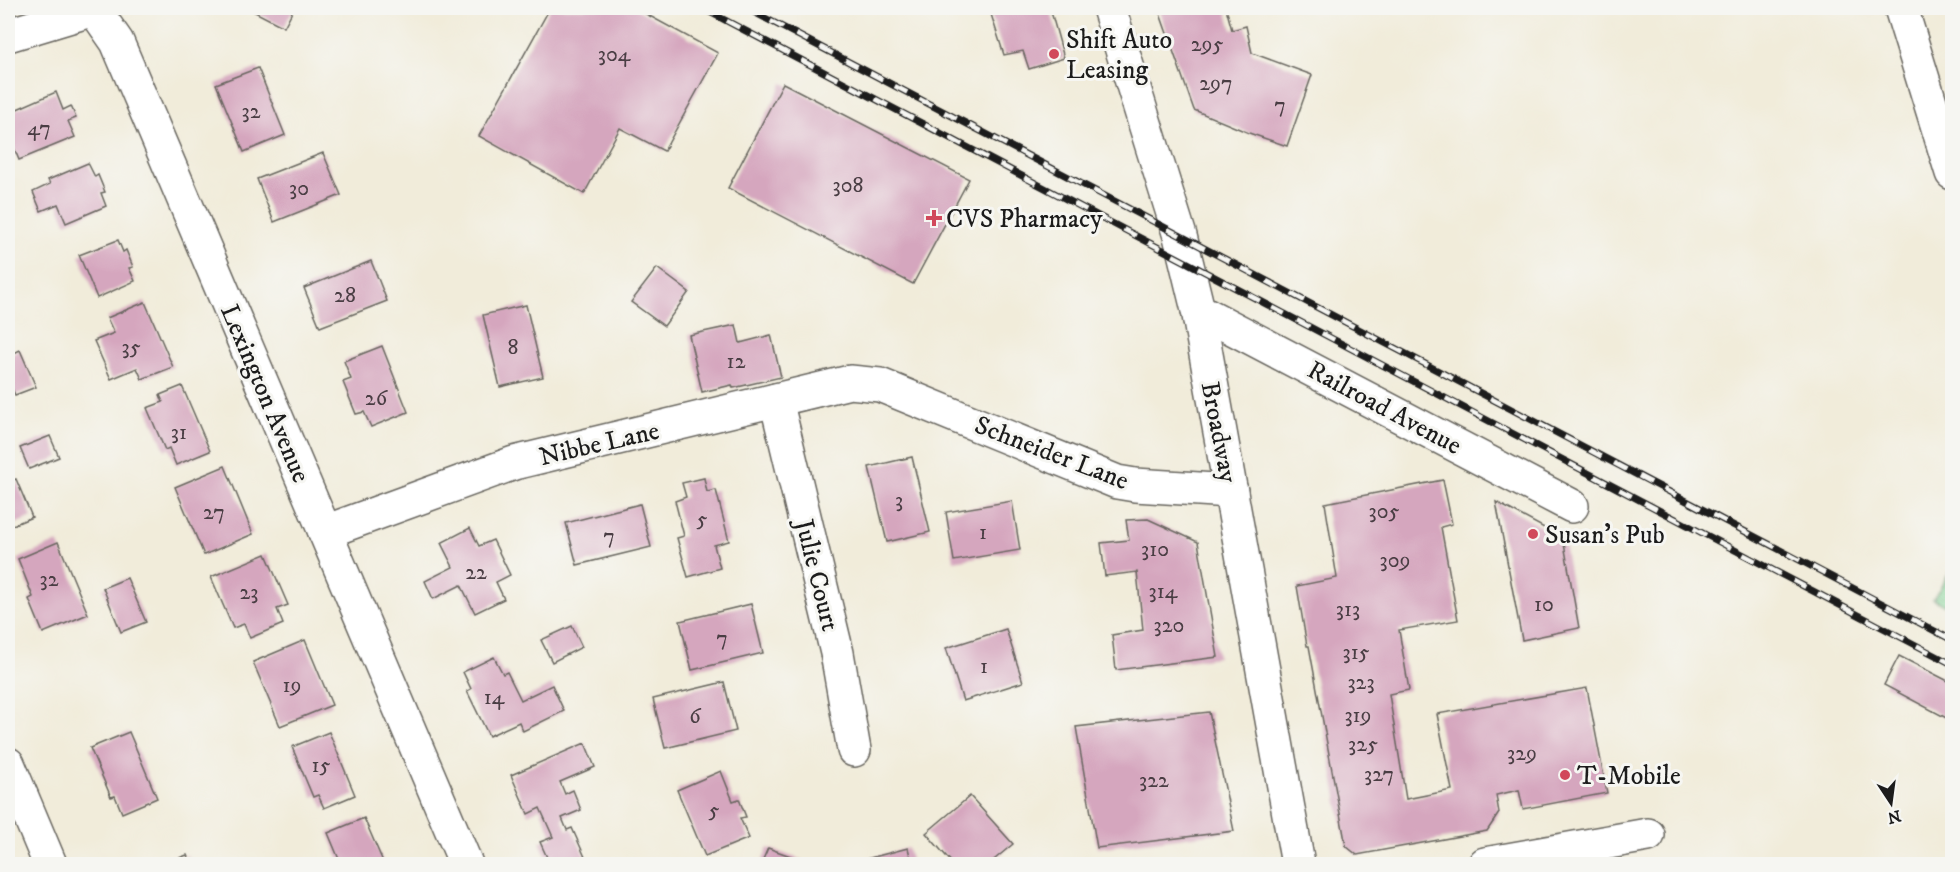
<svg xmlns="http://www.w3.org/2000/svg" width="1960" height="872" viewBox="0 0 1960 872" font-family="'IM FELL DW Pica',serif">
  <defs>
    <pattern id="grass-dots" width="8" height="8" patternUnits="userSpaceOnUse" patternTransform="scale(1.5)"><rect width="8" height="8" fill="#82d394"/><path d="M2 2h.1M6 6h.1" fill="none" stroke="#70b57f" stroke-width="1.8" stroke-linecap="round"/></pattern>
  </defs>
  <rect width="100%" height="100%" fill="#f6f6f2"/>
  <filter id="ink" filterUnits="userSpaceOnUse"><feTurbulence type="fractalNoise" baseFrequency=".0167" numOctaves="2"/><feDisplacementMap in="SourceGraphic" scale="12" xChannelSelector="R" yChannelSelector="G"/><feConvolveMatrix kernelMatrix="1 2 1 2 8 2 1 2 1" color-interpolation-filters="sRGB"/></filter>
  <filter id="wash" filterUnits="userSpaceOnUse"><feTurbulence type="fractalNoise" baseFrequency=".008" numOctaves="4" result="noise"/><feDisplacementMap in="SourceGraphic" scale="24" xChannelSelector="R" yChannelSelector="G"/><feGaussianBlur stdDeviation="1.35" result="paint"/><feColorMatrix in="noise" values="0 0 0 0 0 0 0 0 0 0 0 0 0 0 0 0 0 1.4 0 .05"/><feComposite in="paint" operator="in"/></filter>
  <g filter="url(#wash)">
    <rect width="100%" height="100%" fill="#f1ecda"/>
    <polygon fill="url(#grass-dots)" stroke="#4f7858" stroke-width="1.5" points="1952,569 1952,610 1933,599"/>
    <g id="blocks">
      <g fill="#d5a6be">
        <polygon points="247,8 294,8 284,27"/>
        <polygon points="550,8 635,8 718,53 664,151 620,128 584,194 479,136"/>
        <polygon points="989,8 1050,8 1064,58 1029,69 1023,51 1004,55"/>
        <polygon points="1158,8 1226,8 1232,30 1246,26 1252,53 1312,75 1287,146 1249,133 1194,110"/>
        <polygon points="258,68 285,135 244,152 216,84"/>
        <polygon points="783,83 969,179 913,284 728,188"/>
        <polygon points="56,92 63,110 71,106 76,118 68,121 75,137 19,160 8,133 8,113"/>
        <polygon points="323,153 341,195 274,222 257,179"/>
        <polygon points="88,163 95,177 98,175 105,192 101,193 106,206 66,223 58,204 41,211 33,192 50,184 48,180"/>
        <polygon points="118,240 123,252 126,250 133,267 129,268 135,281 97,298 79,255"/>
        <polygon points="371,261 387,301 320,327 304,288"/>
        <polygon points="657,268 689,292 664,326 631,302"/>
        <polygon points="145,302 173,367 142,379 137,368 111,379 94,341 114,333 107,318"/>
        <polygon points="526,305 543,377 500,387 483,315"/>
        <polygon points="736,325 740,343 771,335 781,377 733,388 732,385 702,392 689,335"/>
        <polygon points="382,346 408,412 371,427 364,412 356,414 343,382 351,379 344,361"/>
        <polygon points="20,350 36,387 15,395 9,382 8,383 8,356"/>
        <polygon points="182,386 210,451 176,465 169,448 165,450 147,408 163,402 160,395"/>
        <polygon points="50,436 59,457 29,469 20,448"/>
        <polygon points="912,457 930,532 887,542 869,467"/>
        <polygon points="225,466 253,534 204,555 175,487"/>
        <polygon points="704,478 707,492 716,490 729,541 714,545 720,568 688,577 677,538 684,536 675,501 686,497 682,483"/>
        <polygon points="16,479 32,517 8,527 8,482"/>
        <polygon points="1443,480 1452,524 1441,527 1458,620 1399,630 1409,690 1389,694 1406,799 1452,790 1437,714 1587,688 1607,793 1523,809 1519,790 1496,795 1499,813 1487,831 1357,855 1346,846 1309,646 1307,646 1297,586 1337,578 1325,503"/>
        <polygon points="1012,501 1020,550 954,561 946,512"/>
        <polygon points="1496,502 1563,538 1579,628 1522,640"/>
        <polygon points="640,504 651,547 577,565 566,523"/>
        <polygon points="1148,519 1198,542 1218,657 1116,670 1112,635 1143,630 1137,572 1105,576 1101,543 1129,540 1126,520"/>
        <polygon points="470,528 479,546 493,540 510,575 496,582 504,599 475,613 461,585 433,599 425,581 453,567 441,543"/>
        <polygon points="58,542 88,614 43,633 29,599 33,597 18,559"/>
        <polygon points="266,554 288,605 277,609 283,624 250,638 244,624 233,628 211,577"/>
        <polygon points="127,578 146,622 121,632 103,588"/>
        <polygon points="751,604 763,653 692,670 680,621"/>
        <polygon points="572,626 582,647 552,662 541,640"/>
        <polygon points="1006,629 1023,682 963,701 946,648"/>
        <polygon points="305,640 332,705 280,726 253,662"/>
        <polygon points="1899,656 1952,683 1952,721 1884,685"/>
        <polygon points="494,657 503,674 507,672 521,700 552,685 564,711 523,731 519,722 489,736 467,691 471,689 463,672"/>
        <polygon points="724,682 736,731 665,748 653,699"/>
        <polygon points="1209,712 1234,831 1097,848 1076,727"/>
        <polygon points="129,732 157,798 122,813 115,796 111,797 90,748"/>
        <polygon points="329,732 355,795 324,808 318,795 313,797 292,747"/>
        <polygon points="585,743 595,767 560,782 565,794 573,790 581,810 562,818 567,830 572,828 585,857 568,864 550,864 540,842 553,837 540,808 528,814 511,775"/>
        <polygon points="721,771 733,801 739,799 746,817 740,818 749,838 705,856 677,790"/>
        <polygon points="970,796 1013,844 989,864 953,864 926,833"/>
        <polygon points="364,818 384,864 341,864 328,833"/>
        <polygon points="768,848 813,864 761,864"/>
        <polygon points="908,848 912,864 847,864"/>
        <polygon points="187,855 191,864 163,864"/>
      </g>
    </g>
  </g>
  <g filter="url(#ink)">
    <use href="#blocks" fill-opacity="0" stroke="#67655e" stroke-width="1.5"/>
    <g fill="none" stroke-linecap="round" stroke-linejoin="round">
      <g stroke="#67655e" stroke-width="36">
        <g id="street">
          <polyline points="8,35 94,9 117,42 466,864"/>
          <polyline points="1198,310 1572,506"/>
          <polyline points="776,400 837,653 854,750"/>
          <polyline points="325,532 514,463 850,382 880,385 1117,482 1135,485 1231,491"/>
          <polyline points="8,764 50,864"/>
          <polyline points="1485,864 1648,835"/>
        </g>
      </g>
      <g stroke="#67655e" stroke-width="36">
        <g id="secondary">
          <polyline points="1109,8 1180,236 1198,310 1298,864"/>
          <polyline points="1901,8 1952,173"/>
        </g>
      </g>
      <use href="#street" stroke="#fff" stroke-width="33"/>
      <use href="#secondary" stroke="#fff" stroke-width="33"/>
      <g stroke="#1c1c1c" stroke-width="7">
        <g id="rail">
          <polyline points="702,8 1952,664"/>
          <polyline points="746,8 1952,640"/>
        </g>
      </g>
      <use href="#rail" stroke="#f6f6f2" stroke-width="4.5" stroke-dasharray="14" stroke-linecap="butt"/>
    </g>
  </g>
  <g fill="#d1495b" stroke="#f6f6f2" stroke-width="2">
    <circle cx="1054" cy="54" r="6"/>
    <path d="M931 209h6v6h6v6h-6v6h-6v-6h-6v-6h6z"/>
    <circle cx="1533" cy="534" r="6"/>
    <circle cx="1565" cy="775" r="6"/>
  </g>
  <g text-anchor="middle" stroke-width="6" stroke-linejoin="round" paint-order="stroke">
    <g font-size="22" fill="#4a3e44">
      <text x="1207" y="51">295</text>
      <text x="614" y="61">304</text>
      <text x="1216" y="90">297</text>
      <text x="1280" y="112">7</text>
      <text x="251" y="118">32</text>
      <text x="39" y="135">47</text>
      <text x="848" y="192">308</text>
      <text x="299" y="195">30</text>
      <text x="345" y="302">28</text>
      <text x="131" y="354">35</text>
      <text x="513" y="354">8</text>
      <text x="736" y="368">12</text>
      <text x="376" y="405">26</text>
      <text x="179" y="439">31</text>
      <text x="899" y="507">3</text>
      <text x="1384" y="518">305</text>
      <text x="214" y="519">27</text>
      <text x="702" y="526">5</text>
      <text x="983" y="539">1</text>
      <text x="609" y="543">7</text>
      <text x="1155" y="556">310</text>
      <text x="1395" y="567">309</text>
      <text x="476" y="579">22</text>
      <text x="49" y="586">32</text>
      <text x="1163" y="598">314</text>
      <text x="249" y="599">23</text>
      <text x="1544" y="611">10</text>
      <text x="1348" y="616">313</text>
      <text x="1169" y="632">320</text>
      <text x="722" y="645">7</text>
      <text x="1356" y="659">315</text>
      <text x="984" y="673">1</text>
      <text x="1361" y="689">323</text>
      <text x="292" y="692">19</text>
      <text x="494" y="704">14</text>
      <text x="1358" y="722">319</text>
      <text x="695" y="723">6</text>
      <text x="1363" y="751">325</text>
      <text x="1522" y="760">329</text>
      <text x="321" y="772">15</text>
      <text x="1379" y="781">327</text>
      <text x="1154" y="787">322</text>
      <text x="714" y="817">5</text>
    </g>
    <g font-size="26" fill="#1c1c1c" stroke="#f6f6f2" text-anchor="start">
      <text x="1066" y="48">Shift Auto<tspan x="1066" dy="30">Leasing</tspan></text>
      <text x="946" y="227">CVS Pharmacy</text>
      <text x="1545" y="543">Susan’s Pub</text>
      <text x="1577" y="784">T-Mobile</text>
    </g>
    <g font-size="26" fill="#1c1c1c" stroke="#f6f6f2">
      <text transform="translate(266 393) rotate(67)" y="9">Lexington Avenue</text>
      <text transform="translate(1385 407) rotate(28)" y="9">Railroad Avenue</text>
      <text transform="translate(1220 432) rotate(79)" y="9">Broadway</text>
      <text transform="translate(599 443) rotate(-13)" y="9">Nibbe Lane</text>
      <text transform="translate(1052 452) rotate(21)" y="9">Schneider Lane</text>
      <text transform="translate(818 575) rotate(76)" y="9">Julie Court</text>
    </g>
  </g>
  <rect width="1960" height="872" fill="none" stroke="#f6f6f2" stroke-width="30"/>
  <g transform="translate(1891 803) rotate(167)" stroke="#f6f6f2" stroke-width="4.5" paint-order="stroke">
  <path d="M0-4.5L10 22L0 15L-10 22Z" fill="#1c1c1c"/>
  <text y="-9" font-size="16" font-weight="bold" text-anchor="middle" fill="#1c1c1c">N</text>
  </g>
</svg>
